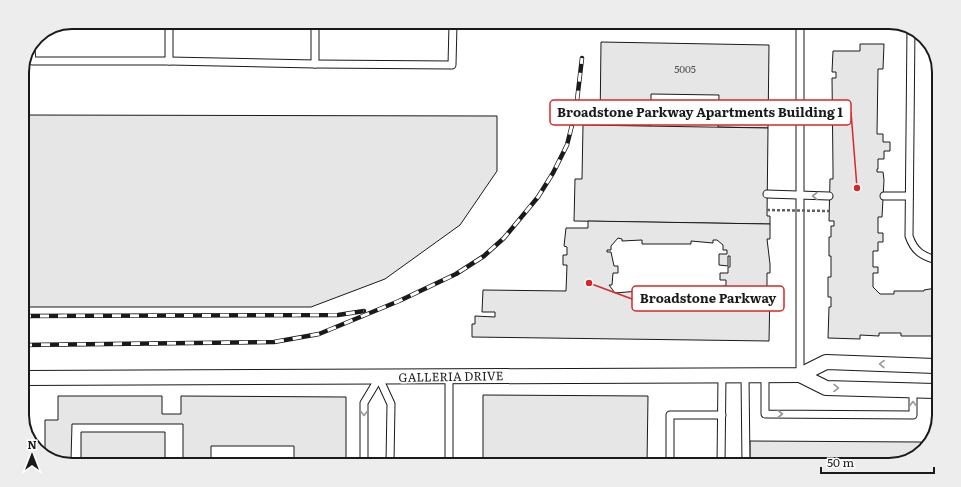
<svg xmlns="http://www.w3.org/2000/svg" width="961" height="487" viewBox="0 0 961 487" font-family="Literata,serif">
  <rect width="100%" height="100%" fill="#fff"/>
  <g fill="#e6e6e6" stroke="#1a1a1a" fill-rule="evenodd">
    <polygon points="601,42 769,45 768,128 718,127 719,95 651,94 651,126 600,125"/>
    <polygon points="860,44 884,44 883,69 878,69 877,134 883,134 883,142 890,142 890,151 884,151 884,159 878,159 878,169 877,169 877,172 883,172 884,180 882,217 878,217 878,233 883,233 883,242 878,242 878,251 873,251 873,267 878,267 878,273 873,273 873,287 880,294 894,294 894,291 924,291 924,290 936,288 935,336 901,336 901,333 879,333 879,336 860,335 860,339 828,338 829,307 831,307 831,297 828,297 828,277 831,277 831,256 829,256 829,237 831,237 831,226 834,226 834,221 829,221 830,179 833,179 833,169 832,78 836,78 836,72 832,72 833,51 860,51"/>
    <polygon points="22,115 497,116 497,171 460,225 385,279 311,307 22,307"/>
    <polygon points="583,125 768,128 767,216 770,216 770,224 574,221 575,179 582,179"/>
    <path d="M 588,221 L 770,224 L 770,239 L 767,239 L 770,264 L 770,273 L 767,273 L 767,289 L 770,289 L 769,341 L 472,337 L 472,324 L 475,324 L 475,316 L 495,317 L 495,312 L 482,312 L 483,290 L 566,291 L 567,265 L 563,265 L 563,255 L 567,255 L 567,247 L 564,246 L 566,228 L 588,228 ZM 618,238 L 622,239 L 622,241 L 642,240 L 642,244 L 691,244 L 691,241 L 713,243 L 713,240 L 717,240 L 723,245 L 723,250 L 727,250 L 727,254 L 719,254 L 719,265 L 728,266 L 728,256 L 730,256 L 730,267 L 728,267 L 728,273 L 720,273 L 720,280 L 726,280 L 726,286 L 723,286 L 723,290 L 716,296 L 712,296 L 712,293 L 690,292 L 690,289 L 682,289 L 682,287 L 672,287 L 672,288 L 647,287 L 639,288 L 639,291 L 615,293 L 609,285 L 612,285 L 613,273 L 618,273 L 618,266 L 614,266 L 611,252 L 607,252 L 607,250 L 611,250 L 611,246 Z"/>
    <polygon points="483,395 648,396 647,464 483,463"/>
    <polygon points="58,396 162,396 162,414 181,414 181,396 346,397 346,462 294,461 294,446 211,446 211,461 183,461 183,424 72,424 71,460 50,460 45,455 45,420 58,420"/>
    <polygon points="81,432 165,432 165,461 81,460"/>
    <polygon points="750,441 921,442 921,452 917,457 889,465 750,464"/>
  </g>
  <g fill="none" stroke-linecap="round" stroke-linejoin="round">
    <g stroke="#1a1a1a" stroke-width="9">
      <g id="lane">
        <path d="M 911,27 L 909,236 C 914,251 922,256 936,260"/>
        <polyline points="31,49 32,61 169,61 169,23"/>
        <polyline points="169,61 315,64 315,23"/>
        <polyline points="315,64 452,65 453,24"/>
        <polyline points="767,194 829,196"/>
        <polyline points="884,196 909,196"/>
        <polyline points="800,375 800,26"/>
        <polyline points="745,376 746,464"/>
        <polyline points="765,376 765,414 913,415 913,390"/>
        <polyline points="449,377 449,462"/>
        <polyline points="379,378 391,404 390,462"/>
        <polyline points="364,462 364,403 379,378"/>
        <polyline points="670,464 670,415 722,415"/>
        <polyline points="721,464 722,376"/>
      </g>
    </g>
    <g stroke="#1a1a1a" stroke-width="16">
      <g id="street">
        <polyline points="800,375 826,388 935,391"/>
        <polyline points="22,378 800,375 826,362 935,366"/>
      </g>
    </g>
    <use href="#lane" stroke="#fff" stroke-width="7"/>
    <use href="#street" stroke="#fff" stroke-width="14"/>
    <g stroke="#1a1a1a" stroke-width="4.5">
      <g id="rail">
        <polyline points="22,316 338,315 364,311"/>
        <polyline points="23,345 274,342 319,334 399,301 456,274 484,256 504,238 538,197 553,173 567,145 576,109 582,58"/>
      </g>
    </g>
    <use href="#rail" stroke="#fff" stroke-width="3" stroke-dasharray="9" stroke-linecap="butt"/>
    <polyline stroke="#5f5f5f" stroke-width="2.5" stroke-dasharray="3 2" stroke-linecap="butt" points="767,210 829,211"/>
  </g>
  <defs><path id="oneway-chevron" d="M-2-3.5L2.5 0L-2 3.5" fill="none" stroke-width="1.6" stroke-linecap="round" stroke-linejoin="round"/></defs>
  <g stroke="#989898">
    <use href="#oneway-chevron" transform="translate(815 196) rotate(-180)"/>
    <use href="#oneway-chevron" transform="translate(882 364) rotate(-178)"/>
    <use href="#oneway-chevron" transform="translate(836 388) rotate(1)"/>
    <use href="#oneway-chevron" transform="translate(913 404) rotate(-91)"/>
    <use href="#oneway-chevron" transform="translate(364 413) rotate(91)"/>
    <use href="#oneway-chevron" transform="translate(780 414)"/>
  </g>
  <g text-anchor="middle" stroke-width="3" stroke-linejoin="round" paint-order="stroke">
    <g font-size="10" fill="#4d4d4d">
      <text x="685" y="73">5005</text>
    </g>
    <g font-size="12" fill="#1a1a1a" stroke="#fff">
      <text transform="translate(451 377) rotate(-1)" y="4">GALLERIA DRIVE</text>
    </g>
  </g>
  <path d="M0 0H961V487H0ZM72 29H889A43 43 0 0 1 932 72V415A43 43 0 0 1 889 458H72A43 43 0 0 1 29 415V72A43 43 0 0 1 72 29Z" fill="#ededed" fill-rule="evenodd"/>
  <path fill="none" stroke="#1a1a1a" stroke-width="2" d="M72 29H889A43 43 0 0 1 932 72V415A43 43 0 0 1 889 458H72A43 43 0 0 1 29 415V72A43 43 0 0 1 72 29Z"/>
  <path fill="none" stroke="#d62828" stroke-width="1.5" d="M857 188L851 112M589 283L632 299"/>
  <g fill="#d62828" stroke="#fff" stroke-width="1.5">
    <circle cx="857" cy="188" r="4"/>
    <circle cx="589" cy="283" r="4"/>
  </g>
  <g fill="#fff" stroke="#d62828" stroke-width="1.5">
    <rect x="550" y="100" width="301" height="25" rx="4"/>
    <rect x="632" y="286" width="152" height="25" rx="4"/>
  </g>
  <g font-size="13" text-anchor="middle" font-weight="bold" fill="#1a1a1a">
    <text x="700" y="117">Broadstone Parkway Apartments Building 1</text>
    <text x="708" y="303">Broadstone Parkway</text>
  </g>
  <g transform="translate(32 455)" stroke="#ffffff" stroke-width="3" paint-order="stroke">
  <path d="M0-3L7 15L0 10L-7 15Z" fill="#1a1a1a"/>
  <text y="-6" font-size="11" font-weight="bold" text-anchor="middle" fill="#1a1a1a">N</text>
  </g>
  <path d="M821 467v6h113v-6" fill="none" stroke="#1a1a1a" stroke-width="2"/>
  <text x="827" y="467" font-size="12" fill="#1a1a1a" stroke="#ffffff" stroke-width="3" paint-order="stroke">50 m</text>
</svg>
